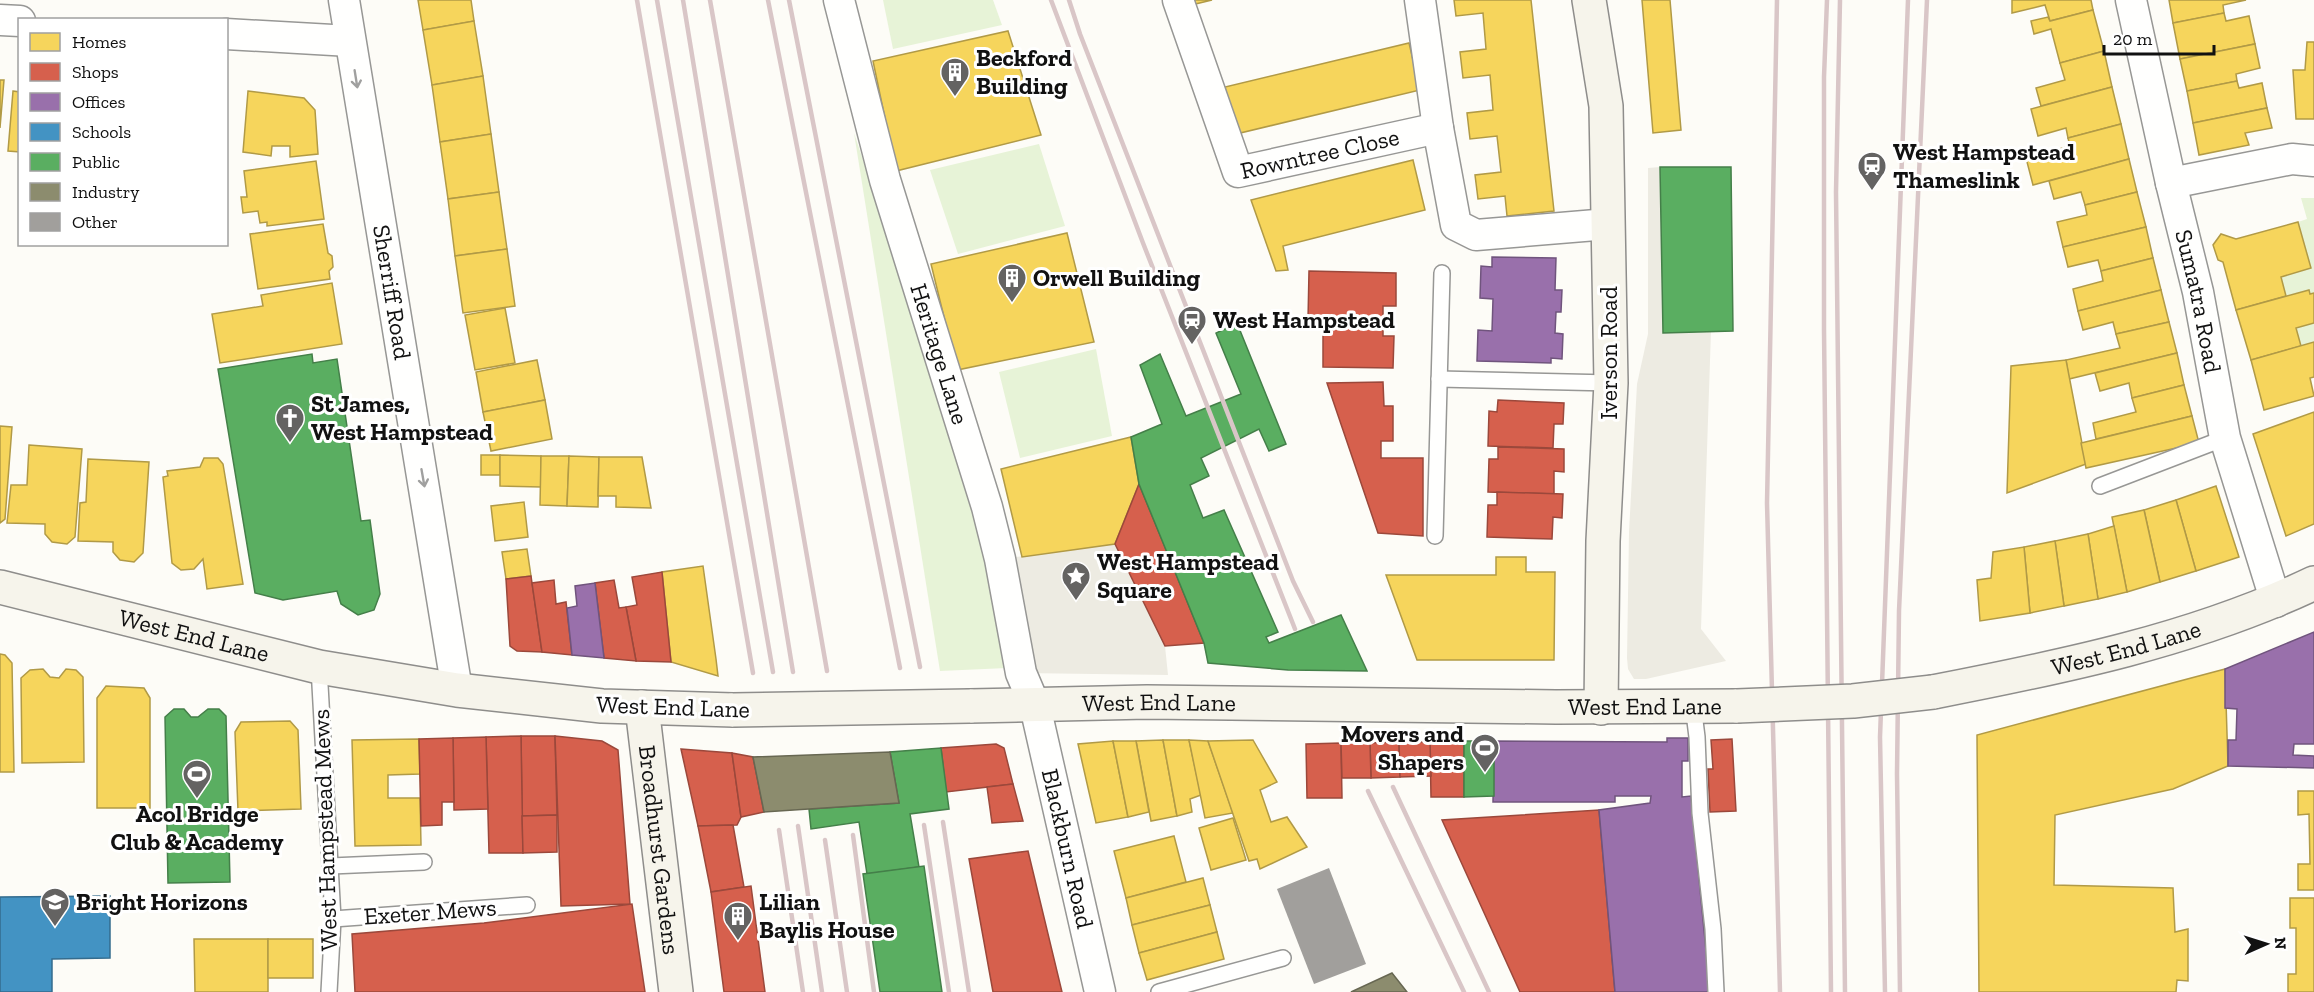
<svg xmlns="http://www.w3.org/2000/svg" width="2314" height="992" viewBox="0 0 2314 992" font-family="'Zilla Slab',serif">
  <rect width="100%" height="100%" fill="#fdfcf7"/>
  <g fill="#e7f3d7">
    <polygon points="883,0 993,0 1002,25 893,49"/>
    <polygon points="854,133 921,334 986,558 1007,668 940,671"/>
    <polygon points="1039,144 1065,226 958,254 930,170"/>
    <polygon points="2301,198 2314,198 2314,293 2310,294 2308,290 2286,296 2281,277 2311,268 2298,222 2307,219"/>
    <polygon points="2314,323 2314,342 2301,346 2296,328"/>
    <polygon points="1096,349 1112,436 1020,458 999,372"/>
  </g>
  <g fill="#edebe2">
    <polygon points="1660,167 1663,333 1711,331 1701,629 1726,661 1646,679 1634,679 1628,669 1627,658 1629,532 1637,384 1648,334 1648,168"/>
    <polygon points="1115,544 1165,646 1168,675 1021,673 1000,559"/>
  </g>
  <g fill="#f6d55c" stroke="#b19a46" stroke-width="1.5">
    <polygon points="418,0 471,0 474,21 423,30"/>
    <polygon points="1185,0 1212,0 1187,6"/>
    <polygon points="1454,0 1531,0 1554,211 1507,216 1505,196 1478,199 1475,175 1501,172 1497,136 1470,139 1467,113 1493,110 1490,75 1463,78 1460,52 1486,49 1483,13 1456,16"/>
    <polygon points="1642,0 1670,0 1681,130 1653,133"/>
    <polygon points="2012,0 2091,0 2093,10 2050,21 2045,5 2012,13"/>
    <polygon points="2169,0 2246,0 2223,5 2224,13 2173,23"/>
    <polygon points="2093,10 2104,51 2060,63 2051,29 2034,34 2031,21 2048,17 2050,21"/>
    <polygon points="2224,13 2226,21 2249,16 2255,44 2180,59 2173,23"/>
    <polygon points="474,21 483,76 432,85 423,30"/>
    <polygon points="1008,31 1041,135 896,171 873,61"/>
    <polygon points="2307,42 2314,42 2314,119 2296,119 2293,70 2305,70"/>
    <polygon points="1409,43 1420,90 1236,134 1225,87"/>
    <polygon points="2255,44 2260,68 2236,74 2237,81 2187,91 2180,59"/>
    <polygon points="2104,51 2112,87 2041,106 2036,88 2065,80 2060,63"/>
    <polygon points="483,76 491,134 440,142 432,85"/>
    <polygon points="0,80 4,80 0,128"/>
    <polygon points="2237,81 2239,88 2262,83 2267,108 2193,123 2187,91"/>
    <polygon points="2112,87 2121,124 2068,138 2066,128 2038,136 2031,109"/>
    <polygon points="13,91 20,92 20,152 8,151"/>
    <polygon points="248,91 304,98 315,110 318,154 290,157 290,146 272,146 271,156 243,152"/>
    <polygon points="2267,108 2272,128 2245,133 2249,145 2199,155 2193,123"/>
    <polygon points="2121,124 2129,159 2033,185 2026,158 2070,146 2068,138"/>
    <polygon points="491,134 499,192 448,199 440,142"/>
    <polygon points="2129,159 2137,192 2085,205 2081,192 2054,199 2049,181"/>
    <polygon points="1413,160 1425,210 1283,246 1288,270 1276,271 1251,200"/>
    <polygon points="316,161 324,219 267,226 267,222 260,223 258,211 243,213 241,197 247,197 244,171"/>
    <polygon points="499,192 507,249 455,256 448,199"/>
    <polygon points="2137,192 2146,227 2063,247 2057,222 2087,215 2085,205"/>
    <polygon points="2298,222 2311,268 2281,277 2286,296 2236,310 2223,262 2218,260 2213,245 2221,234 2236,239"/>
    <polygon points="323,224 328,253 332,256 333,267 329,271 330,279 258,289 250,234"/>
    <polygon points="2146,227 2153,258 2101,271 2098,260 2068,267 2063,247"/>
    <polygon points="1067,233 1094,342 957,370 931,264"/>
    <polygon points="507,249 515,306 463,313 455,256"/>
    <polygon points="2153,258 2161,290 2078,311 2073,289 2103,281 2101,271"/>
    <polygon points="332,283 342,344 220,363 212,314 263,306 261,295"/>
    <polygon points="2161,290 2169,322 2116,334 2113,322 2083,330 2078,311"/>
    <polygon points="2309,290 2310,294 2314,293 2314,323 2296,328 2301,346 2251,360 2236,310"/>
    <polygon points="505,308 515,363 475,370 465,315"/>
    <polygon points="2169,322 2177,353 2069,379 2066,360 2120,348 2116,334"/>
    <polygon points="2314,342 2314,377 2310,378 2314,396 2264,410 2251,360"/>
    <polygon points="2177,353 2184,385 2132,398 2129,383 2100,391 2095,373"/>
    <polygon points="537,360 545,400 483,412 476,372"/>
    <polygon points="2066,360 2086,464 2007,493 2011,366"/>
    <polygon points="2184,385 2192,416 2096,439 2093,423 2136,412 2132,398"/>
    <polygon points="545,400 552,439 491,451 483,412"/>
    <polygon points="2314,412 2314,524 2286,536 2253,434"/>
    <polygon points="2192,416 2199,443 2086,468 2081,443"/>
    <polygon points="0,426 12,427 5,519 0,523"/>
    <polygon points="1131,437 1139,484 1115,544 1022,557 1001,469"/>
    <polygon points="29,445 82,449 75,537 67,544 52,542 45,534 45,524 7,523 11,485 27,485"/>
    <rect x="481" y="455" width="19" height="20"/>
    <polygon points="500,455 541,456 541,487 500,486"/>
    <polygon points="541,456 569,456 567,506 540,505"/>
    <polygon points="569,456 599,457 598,507 567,506"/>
    <polygon points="599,457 642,457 651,508 616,507 616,496 598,496"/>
    <polygon points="204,458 218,458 223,464 243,584 207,589 203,559 194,569 181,570 172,563 163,477 168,476 167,471 200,467"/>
    <polygon points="88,459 149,462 143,553 134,562 120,560 113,552 113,542 78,541 80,503 86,502"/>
    <polygon points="2216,486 2239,557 2196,571 2176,500"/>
    <polygon points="2176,500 2196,571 2160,582 2144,510"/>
    <polygon points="524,502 528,537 495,541 491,506"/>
    <polygon points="2144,510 2160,582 2127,592 2112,517"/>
    <polygon points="2114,526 2127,592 2098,599 2088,534"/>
    <polygon points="2088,534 2098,599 2064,606 2055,541"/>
    <polygon points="2055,541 2064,606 2030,613 2024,547"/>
    <polygon points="2024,547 2030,613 1980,621 1977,580 1991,578 1993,552"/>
    <polygon points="527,549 531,576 506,579 502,552"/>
    <polygon points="1496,557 1526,557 1526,572 1555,572 1554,660 1417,660 1386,575 1496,575"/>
    <polygon points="703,566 716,659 718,676 671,662 662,572"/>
    <polygon points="0,654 5,655 12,663 14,772 0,772"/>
    <polygon points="43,669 50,677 59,678 66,669 76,670 83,677 84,762 22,763 21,678 30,670"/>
    <polygon points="2225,669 2228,766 2173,789 2055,815 2054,885 2173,888 2175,932 2188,929 2188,981 2177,980 2176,992 1979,992 1977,735"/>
    <polygon points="106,686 144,688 150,698 150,808 97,808 97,698"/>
    <polygon points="290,721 298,730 301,809 238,811 235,732 241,722"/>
    <polygon points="419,739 420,774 388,775 388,798 420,798 421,845 355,846 352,740"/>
    <polygon points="1163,740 1177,816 1151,821 1136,741"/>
    <polygon points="1163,740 1189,740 1201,795 1190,799 1192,812 1177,816"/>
    <polygon points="1189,740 1208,741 1233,813 1205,818"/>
    <polygon points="1253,740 1277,782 1260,790 1271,822 1287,817 1307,847 1260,869 1257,859 1249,861 1208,741"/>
    <polygon points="1113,741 1128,817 1096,823 1078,744"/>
    <polygon points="1113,741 1136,741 1149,812 1128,817"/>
    <polygon points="2298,791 2314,791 2314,890 2298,890 2298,864 2310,864 2309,814 2298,815"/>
    <polygon points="1233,818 1246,860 1211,870 1199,828"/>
    <polygon points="1174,836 1186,882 1126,898 1114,851"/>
    <polygon points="1203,878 1210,905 1132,925 1126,898"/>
    <polygon points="2290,898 2314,898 2314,992 2288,992 2288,974 2296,974 2296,928 2290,928"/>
    <polygon points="1210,905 1217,932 1139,953 1132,925"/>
    <polygon points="1217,932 1224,959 1147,980 1139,953"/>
    <polygon points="194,939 268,939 268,992 195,992"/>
    <rect x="268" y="939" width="45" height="39"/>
  </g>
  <g fill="#d6604d" stroke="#9b483b" stroke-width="1.5">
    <polygon points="1309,271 1396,273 1396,306 1383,306 1383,336 1394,336 1393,368 1323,367 1323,321 1308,320"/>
    <polygon points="1383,382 1384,406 1393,406 1393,441 1381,441 1381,458 1423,458 1423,536 1378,533 1327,383"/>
    <polygon points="1498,400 1564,403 1563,424 1554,424 1553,448 1488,446 1489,411 1497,412"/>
    <polygon points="1498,447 1564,449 1564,472 1554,471 1554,494 1488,492 1489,459 1498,459"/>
    <polygon points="1139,484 1167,552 1204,643 1165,646 1115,544"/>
    <polygon points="1497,492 1563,494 1562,518 1553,517 1552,539 1487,537 1488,505 1497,505"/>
    <polygon points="662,572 671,662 636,661 626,607 637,605 632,577"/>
    <polygon points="531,576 532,583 542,652 517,651 510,646 506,579"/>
    <polygon points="554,580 556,604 566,602 572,655 542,652 532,583"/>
    <polygon points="614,580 619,608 626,607 636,661 604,658 595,583"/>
    <polygon points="521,736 555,736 557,815 522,816"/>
    <polygon points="521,736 523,853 489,853 486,737"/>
    <polygon points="555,736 602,741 618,750 630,904 561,906"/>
    <polygon points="486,737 488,809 454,810 453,738"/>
    <polygon points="453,738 454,802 442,802 442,825 421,826 419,739"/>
    <polygon points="1732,739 1736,811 1710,812 1708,769 1713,769 1711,740"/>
    <polygon points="1464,741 1464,797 1431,797 1430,742"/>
    <polygon points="1399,742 1400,777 1371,778 1370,743"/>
    <polygon points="1399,742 1430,742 1431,776 1400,777"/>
    <polygon points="1341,743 1342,798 1307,798 1306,744"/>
    <polygon points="1341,743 1370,743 1371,778 1342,778"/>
    <polygon points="996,744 1004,748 1013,784 946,792 941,748"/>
    <polygon points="681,749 732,753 741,817 737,825 698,826"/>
    <polygon points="732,753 753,757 764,812 741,817"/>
    <polygon points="1013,784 1023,821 992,823 987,787"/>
    <polygon points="1599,810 1615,992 1520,992 1442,820"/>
    <polygon points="557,815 557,852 523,853 522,816"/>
    <polygon points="733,825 744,887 711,892 698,826"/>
    <polygon points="1028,851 1062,992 993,992 969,859"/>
    <polygon points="751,886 765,992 724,992 711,892"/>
    <polygon points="632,904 645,992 355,992 352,934 484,923"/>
  </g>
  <g fill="#9970ab" stroke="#70547d" stroke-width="1.5">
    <polygon points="1492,257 1556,258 1555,290 1562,290 1561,312 1556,312 1555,333 1563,334 1562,359 1551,358 1551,363 1477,361 1478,330 1492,331 1493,299 1480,298 1481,266 1492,267"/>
    <polygon points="595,583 604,658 572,655 567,608 577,606 575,586"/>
    <polygon points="2314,632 2314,744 2294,744 2293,755 2314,756 2314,768 2228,766 2228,740 2236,740 2237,709 2225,708 2225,669"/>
    <polygon points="1667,738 1688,738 1688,761 1682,761 1682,797 1691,796 1710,992 1615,992 1599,810 1650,803 1651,796 1615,796 1615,802 1493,802 1494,741 1667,742"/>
  </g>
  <polygon fill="#4393c3" stroke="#346c8e" stroke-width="1.5" points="110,896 110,958 52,959 52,992 0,992 0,897"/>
  <g fill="#5aae61" stroke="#447f49" stroke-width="1.5">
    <polygon points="1660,167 1731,167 1733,331 1663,333"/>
    <polygon points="1237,323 1286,444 1269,451 1259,429 1201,458 1209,476 1190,485 1203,518 1224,510 1278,632 1266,637 1269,643 1341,615 1367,671 1288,670 1208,663 1204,643 1139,484 1131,437 1162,424 1140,365 1160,354 1186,416 1241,394 1216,333"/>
    <polygon points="312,354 313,363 337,359 361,521 370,520 380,594 374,610 358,615 341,604 337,591 283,600 255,593 218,369"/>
    <polygon points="174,709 184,709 191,717 198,717 208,709 219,709 226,716 230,882 168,883 165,717"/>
    <polygon points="1464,741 1494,741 1494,796 1464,797"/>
    <polygon points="941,748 949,809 910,814 919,867 867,874 859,822 811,829 809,809 899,803 890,752"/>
    <polygon points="924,866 942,992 880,992 863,874"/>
  </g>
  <g fill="#8c8c6e" stroke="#676752" stroke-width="1.5">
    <polygon points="890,752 899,803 764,812 753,757"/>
    <polygon points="1392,973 1407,992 1351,992"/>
  </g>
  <polygon fill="#a19f9c" points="1329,868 1366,964 1314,984 1277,889"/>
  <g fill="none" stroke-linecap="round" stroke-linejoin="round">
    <g stroke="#979795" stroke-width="18">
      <g id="lane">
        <polyline points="1439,379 1611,383"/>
        <polyline points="2100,486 2225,438"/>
        <polyline points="1435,536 1442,273"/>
        <polyline points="319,667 333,919 329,992"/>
        <polyline points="1688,707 1695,721 1697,737 1700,813 1713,929 1716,992"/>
        <polyline points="331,866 424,862"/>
        <polyline points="333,919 527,905"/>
        <polyline points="1159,992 1283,958"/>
      </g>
    </g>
    <g stroke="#979795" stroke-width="33">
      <g id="street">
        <path id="s1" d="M 344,0 L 457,690"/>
        <path id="s2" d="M 839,0 L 885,180 L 987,507 L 1000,559 L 1021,673 L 1035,706 L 1100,992"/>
        <path id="s3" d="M 1178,0 L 1238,172 L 1438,128"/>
        <polyline points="1420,0 1438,128 1456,225 1476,235 1608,224"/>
        <path id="s4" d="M 2131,0 L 2171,183 L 2198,292 L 2225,438 L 2276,602"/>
        <polyline points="0,20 20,21"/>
        <polyline points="226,34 350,41"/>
        <polyline points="2171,183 2292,159 2314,161"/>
      </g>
    </g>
    <g stroke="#8e8d8b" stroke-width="36">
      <g id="secondary">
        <polyline points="1589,0 1606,106 1611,383 1603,541 1601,708"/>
        <path id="s5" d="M 0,587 L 319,667 L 457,690 L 602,706 L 733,710"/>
        <path id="s6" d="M 1933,692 C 2062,667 2194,640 2314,583"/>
        <path id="s7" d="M 970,706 L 1147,702 L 1556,707 L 1737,706"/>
        <path id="s8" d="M 642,707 L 676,992"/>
      </g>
    </g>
    <use href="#lane" stroke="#fffffe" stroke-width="15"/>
    <use href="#street" stroke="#fffffe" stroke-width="30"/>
    <use href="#secondary" stroke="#f6f4eb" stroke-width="33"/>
    <g stroke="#d9c6c7" stroke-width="4.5">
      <polyline points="637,0 753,673"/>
      <polyline points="657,0 773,672"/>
      <polyline points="683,0 793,672"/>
      <polyline points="710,0 827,671"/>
      <polyline points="768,0 900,668"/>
      <polyline points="789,0 920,667"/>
      <polyline points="1051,0 1143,243 1295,629"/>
      <polyline points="1069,0 1080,34 1293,581 1313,622"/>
      <polyline points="1777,0 1767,503 1780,992"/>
      <polyline points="1827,0 1824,77 1824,329 1831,992"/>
      <polyline points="1840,0 1836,192 1845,992"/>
      <polyline points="1393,787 1489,992"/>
      <polyline points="1368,791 1464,992"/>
      <polyline points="943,822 969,992"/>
      <polyline points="924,825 949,992"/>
      <polyline points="798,826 822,992"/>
      <polyline points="779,830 803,992"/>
      <polyline points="853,835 874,992"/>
      <polyline points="825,840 847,992"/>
      <polyline points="1885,992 1880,737 1908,0"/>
      <polyline points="1900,992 1897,774 1899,611 1927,0"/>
    </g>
    <g stroke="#8e8d8b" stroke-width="36" stroke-linecap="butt">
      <g id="secondary-bridge">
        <polyline points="1737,706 1853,701 1933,692"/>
        <polyline points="733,710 970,706"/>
      </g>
    </g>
    <use href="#secondary-bridge" stroke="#f6f4eb" stroke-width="33"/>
  </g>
  <defs><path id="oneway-shaft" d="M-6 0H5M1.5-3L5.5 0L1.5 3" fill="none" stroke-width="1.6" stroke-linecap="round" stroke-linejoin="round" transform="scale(1.5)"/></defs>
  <g stroke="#a0a09f">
    <use href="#oneway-shaft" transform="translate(356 79) rotate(81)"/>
    <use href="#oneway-shaft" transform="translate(423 478) rotate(80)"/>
  </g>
  <defs>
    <g id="building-pin" transform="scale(1.5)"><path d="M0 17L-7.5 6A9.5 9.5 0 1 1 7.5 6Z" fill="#646362" stroke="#fff"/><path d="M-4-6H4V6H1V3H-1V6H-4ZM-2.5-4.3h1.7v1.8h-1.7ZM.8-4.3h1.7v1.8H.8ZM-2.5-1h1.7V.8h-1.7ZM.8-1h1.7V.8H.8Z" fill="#fff"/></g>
    <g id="station-pin" transform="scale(1.5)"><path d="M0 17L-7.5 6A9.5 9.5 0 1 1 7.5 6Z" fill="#646362" stroke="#fff"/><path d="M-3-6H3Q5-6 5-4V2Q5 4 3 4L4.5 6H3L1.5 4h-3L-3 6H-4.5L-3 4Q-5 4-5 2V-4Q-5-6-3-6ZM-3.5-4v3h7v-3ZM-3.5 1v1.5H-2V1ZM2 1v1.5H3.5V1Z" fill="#fff"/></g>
    <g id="church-pin" transform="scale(1.5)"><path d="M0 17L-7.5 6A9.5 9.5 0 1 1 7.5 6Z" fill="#646362" stroke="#fff"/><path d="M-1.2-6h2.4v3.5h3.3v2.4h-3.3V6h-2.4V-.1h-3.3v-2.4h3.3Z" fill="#fff"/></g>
    <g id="sight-pin" transform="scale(1.5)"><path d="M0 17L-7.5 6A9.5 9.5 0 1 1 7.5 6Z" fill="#646362" stroke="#fff"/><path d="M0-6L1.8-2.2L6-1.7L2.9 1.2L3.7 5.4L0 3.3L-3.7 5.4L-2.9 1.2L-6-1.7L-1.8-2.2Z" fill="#fff"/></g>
    <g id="stadium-pin" transform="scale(1.5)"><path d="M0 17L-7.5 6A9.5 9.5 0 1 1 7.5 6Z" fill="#646362" stroke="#fff"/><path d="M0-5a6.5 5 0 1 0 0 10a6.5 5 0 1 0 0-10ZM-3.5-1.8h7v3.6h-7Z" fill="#fff"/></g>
    <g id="school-pin" transform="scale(1.5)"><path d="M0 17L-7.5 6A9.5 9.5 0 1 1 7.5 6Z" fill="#646362" stroke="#fff"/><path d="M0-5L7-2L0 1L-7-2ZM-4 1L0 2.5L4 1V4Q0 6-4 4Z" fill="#fff"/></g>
  </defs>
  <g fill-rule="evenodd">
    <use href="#building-pin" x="955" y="72"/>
    <use href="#station-pin" x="1872" y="166"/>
    <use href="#building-pin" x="1012" y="278"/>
    <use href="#station-pin" x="1192" y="320"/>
    <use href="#church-pin" x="290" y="418"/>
    <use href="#sight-pin" x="1076" y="576"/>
    <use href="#stadium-pin" x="1485" y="748"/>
    <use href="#stadium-pin" x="197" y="774"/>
    <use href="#school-pin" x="55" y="902"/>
    <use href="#building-pin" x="738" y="916"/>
  </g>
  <g text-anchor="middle" stroke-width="6" stroke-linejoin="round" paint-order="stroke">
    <g font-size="24" font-weight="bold" fill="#111" stroke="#fff" text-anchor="start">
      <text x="976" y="66">Beckford<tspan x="976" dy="28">Building</tspan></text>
      <text x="1893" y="160">West Hampstead<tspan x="1893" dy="28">Thameslink</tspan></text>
      <text x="1033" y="286">Orwell Building</text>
      <text x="1213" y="328">West Hampstead</text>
      <text x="311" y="412">St James,<tspan x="311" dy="28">West Hampstead</tspan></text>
      <text x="1097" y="570">West Hampstead<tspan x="1097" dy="28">Square</tspan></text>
      <text x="1464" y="742" text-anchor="end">Movers and<tspan x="1464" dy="28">Shapers</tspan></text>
      <text x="197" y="822" text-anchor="middle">Acol Bridge<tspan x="197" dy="28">Club &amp; Academy</tspan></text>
      <text x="76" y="910">Bright Horizons</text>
      <text x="759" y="910">Lilian<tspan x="759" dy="28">Baylis House</tspan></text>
    </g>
    <g font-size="24" fill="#111" stroke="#fff">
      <text dy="8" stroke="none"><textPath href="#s3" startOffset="266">Rowntree Close</textPath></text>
      <text dy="8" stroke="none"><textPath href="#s1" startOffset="296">Sherriff Road</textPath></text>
      <text dy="8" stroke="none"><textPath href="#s4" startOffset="309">Sumatra Road</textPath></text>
      <text dy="8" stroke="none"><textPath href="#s2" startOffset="368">Heritage Lane</textPath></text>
      <text transform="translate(1609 353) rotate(-90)" y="8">Iverson Road</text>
      <text dy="8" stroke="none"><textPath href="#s5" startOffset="200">West End Lane</textPath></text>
      <text dy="8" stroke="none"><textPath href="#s6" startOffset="198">West End Lane</textPath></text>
      <text dy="8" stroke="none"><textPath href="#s7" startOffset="189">West End Lane</textPath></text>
      <text transform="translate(673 707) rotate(2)" y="8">West End Lane</text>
      <text dy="8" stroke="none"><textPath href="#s7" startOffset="675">West End Lane</textPath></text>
      <text transform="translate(325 830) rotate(-92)" y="8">West Hampstead Mews</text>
      <text dy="8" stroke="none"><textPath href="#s8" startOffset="144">Broadhurst Gardens</textPath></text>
      <text dy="8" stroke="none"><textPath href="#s2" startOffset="880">Blackburn Road</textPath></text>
      <text transform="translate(430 912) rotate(-4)" y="8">Exeter Mews</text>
    </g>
  </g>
  <rect x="18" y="18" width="210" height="228" fill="#ffffff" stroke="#a0a0a0" stroke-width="1.5"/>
  <rect x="30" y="33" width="30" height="18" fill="#f6d55c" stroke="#a0a0a0" stroke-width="1.5"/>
  <text x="72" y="48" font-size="18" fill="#111111">Homes</text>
  <rect x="30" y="63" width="30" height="18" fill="#d6604d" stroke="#a0a0a0" stroke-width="1.5"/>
  <text x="72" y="78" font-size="18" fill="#111111">Shops</text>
  <rect x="30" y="93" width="30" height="18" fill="#9970ab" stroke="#a0a0a0" stroke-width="1.5"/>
  <text x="72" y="108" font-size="18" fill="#111111">Offices</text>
  <rect x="30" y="123" width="30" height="18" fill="#4393c3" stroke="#a0a0a0" stroke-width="1.5"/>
  <text x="72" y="138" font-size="18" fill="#111111">Schools</text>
  <rect x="30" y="153" width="30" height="18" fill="#5aae61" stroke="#a0a0a0" stroke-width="1.5"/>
  <text x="72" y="168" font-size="18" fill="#111111">Public</text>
  <rect x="30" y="183" width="30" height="18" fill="#8c8c6e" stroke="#a0a0a0" stroke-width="1.5"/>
  <text x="72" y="198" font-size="18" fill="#111111">Industry</text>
  <rect x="30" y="213" width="30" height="18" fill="#a19f9c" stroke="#a0a0a0" stroke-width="1.5"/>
  <text x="72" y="228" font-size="18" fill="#111111">Other</text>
  <g transform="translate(2266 944) rotate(87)" stroke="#ffffff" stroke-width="4.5" paint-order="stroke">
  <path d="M0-4.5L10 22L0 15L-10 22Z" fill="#111111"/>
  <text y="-9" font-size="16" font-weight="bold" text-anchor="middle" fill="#111111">N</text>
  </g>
  <path d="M2104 45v9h110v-9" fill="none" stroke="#111111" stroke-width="3"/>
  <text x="2113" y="45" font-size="18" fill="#111111" stroke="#ffffff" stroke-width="4.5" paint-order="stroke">20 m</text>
</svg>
